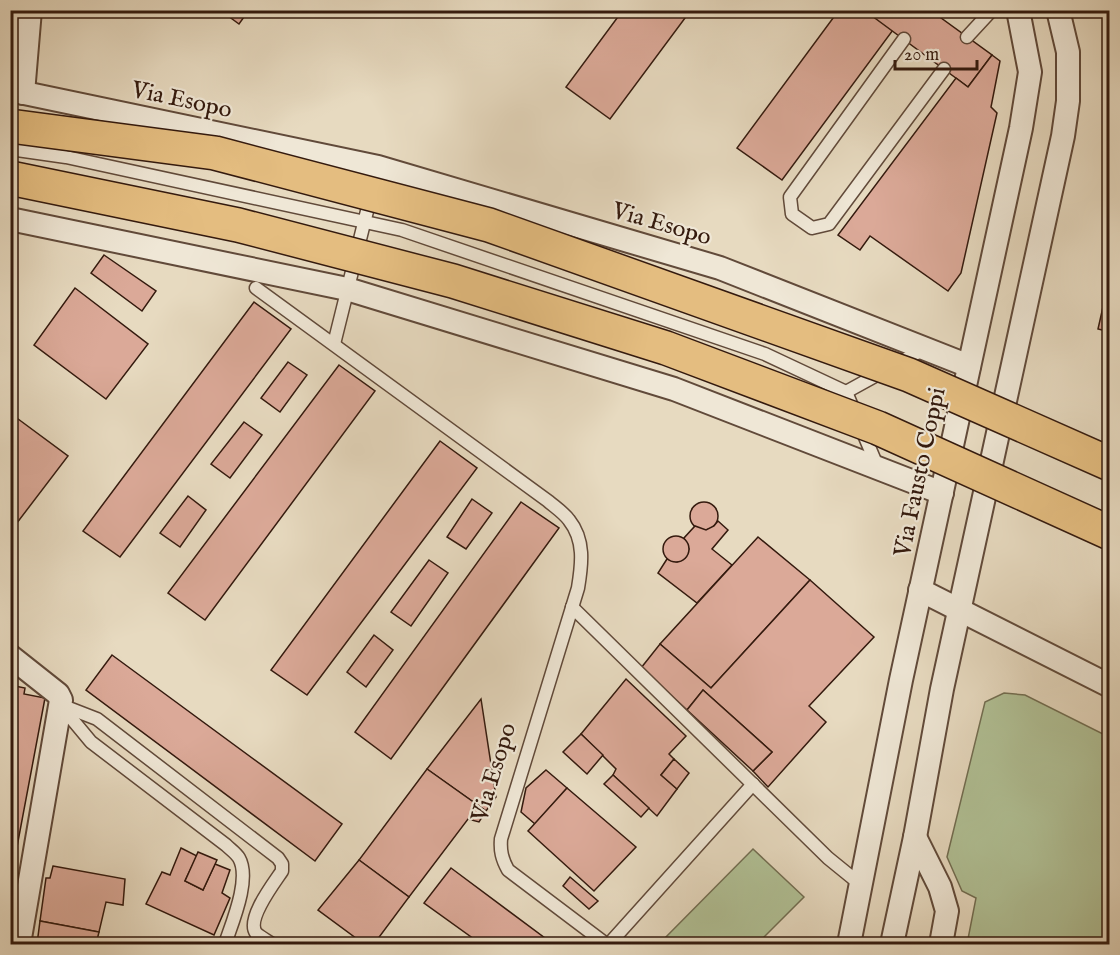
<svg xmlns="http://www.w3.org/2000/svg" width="1120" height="955" viewBox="0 0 1120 955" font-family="'IM FELL English',serif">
  <rect width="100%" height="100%" fill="#e7dac0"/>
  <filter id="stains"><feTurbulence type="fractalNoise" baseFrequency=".00333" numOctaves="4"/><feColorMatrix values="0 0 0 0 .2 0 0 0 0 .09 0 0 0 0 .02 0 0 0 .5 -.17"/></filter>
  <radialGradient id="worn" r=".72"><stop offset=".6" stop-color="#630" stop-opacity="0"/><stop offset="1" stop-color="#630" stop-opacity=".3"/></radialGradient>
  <g fill="#b1c196" stroke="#726e52" stroke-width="1.5">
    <polygon points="1004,693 1025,695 1109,737 1109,944 967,944 976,898 962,891 947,857 985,702"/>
    <polygon points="753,849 804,897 757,944 659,944"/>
  </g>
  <g fill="#dba998" stroke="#341a0e" stroke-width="1.5">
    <polygon points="220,10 249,10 239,24"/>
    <polygon points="623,10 691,10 610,119 566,87"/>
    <polygon points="839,10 864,10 893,30 782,180 737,148"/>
    <polygon points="864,10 930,10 992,55 968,87"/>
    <polygon points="992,55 1000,61 991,107 997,113 961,273 948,291 870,236 860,250 838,235 956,78 968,87"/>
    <polygon points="104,255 156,291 142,311 91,273"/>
    <polygon points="1110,276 1110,332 1098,329"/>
    <polygon points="75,288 148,344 106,399 34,345"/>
    <polygon points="254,302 291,329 120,557 83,531"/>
    <polygon points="288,362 307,375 280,412 261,398"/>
    <polygon points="339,365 375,391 205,620 168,593"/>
    <polygon points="10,413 68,456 10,532"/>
    <polygon points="244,422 262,435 230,478 211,464"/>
    <polygon points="440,441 477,468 307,695 271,670"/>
    <polygon points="188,496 206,510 180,547 160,533"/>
    <polygon points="472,499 492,513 466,549 447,537"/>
    <circle cx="704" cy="516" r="14"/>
    <polygon points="521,502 559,528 391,759 355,732"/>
    <polygon points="718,521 728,530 712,549 732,565 697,603 658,573 667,559 677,562 685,558 689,549 684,538 695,526 706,530 714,526"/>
    <circle cx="676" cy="549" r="13"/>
    <polygon points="758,537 810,580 711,688 660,644"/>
    <polygon points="429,560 448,573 411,626 391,612"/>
    <polygon points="810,580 874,637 809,706 826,722 768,787 753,771 772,752 703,690 687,710 641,668 660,644 711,688"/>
    <polygon points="374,635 393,650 366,687 347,672"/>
    <polygon points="112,655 342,824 315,861 86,690"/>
    <polygon points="626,679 686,736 669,754 674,759 661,775 677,789 657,816 613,775 616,769 581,734"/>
    <polygon points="10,685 25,688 24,694 45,698 10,884"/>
    <polygon points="703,690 772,752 753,771 687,710"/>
    <polygon points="481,699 496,797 486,811 427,769"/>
    <polygon points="581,734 603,755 587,774 563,752"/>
    <polygon points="674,759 689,773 677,789 661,775"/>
    <polygon points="427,769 486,811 479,822 468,819 409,897 359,860"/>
    <polygon points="546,770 567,788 535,824 521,812 526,788"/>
    <polygon points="613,775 649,808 641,817 604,784"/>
    <polygon points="567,788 636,847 594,891 528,831"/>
    <polygon points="181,848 197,856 185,881 203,890 215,864 230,870 222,893 230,898 214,935 146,904 162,872 170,875"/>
    <polygon points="198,852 217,860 203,890 185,881"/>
    <polygon points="359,860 409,897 374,944 364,944 318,910"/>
    <polygon points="53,866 125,879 123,905 106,902 99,932 40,921 46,878 50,878"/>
    <polygon points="451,868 553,944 481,944 424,903"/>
    <polygon points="570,877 598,901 589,909 563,886"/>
    <polygon points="40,921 99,932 96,944 37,944"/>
  </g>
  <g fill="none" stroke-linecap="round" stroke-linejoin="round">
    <g stroke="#614a3a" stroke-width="15">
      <g id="service">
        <polyline points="967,37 992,10"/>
        <polyline points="904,39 790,197 792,214 812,228 829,224 944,69"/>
        <polyline points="10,149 66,157 402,230 765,354 846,392 878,468"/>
        <path d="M 256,288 L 548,501 C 555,507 564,513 569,520 C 585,540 582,564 578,588 L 501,839 C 500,851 502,859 508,870 L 606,944"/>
        <polyline points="334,344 371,195"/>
        <polyline points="846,392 924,349"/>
        <polyline points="572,607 828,858 860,884"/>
        <path d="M 61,705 L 97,719 L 278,858 L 282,864 L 282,871 C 274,883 246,919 256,933 C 260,937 268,941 272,944"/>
        <path d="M 61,706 L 91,742 L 226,845 C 230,849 236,853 239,858 C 251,879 232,923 225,944"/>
        <polyline points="609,944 753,784"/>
      </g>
    </g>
    <g stroke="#614a3a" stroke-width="26">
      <g id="minor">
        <polyline points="10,90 378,167 720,268 969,366"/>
        <polyline points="23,93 30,10"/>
        <polyline points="10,219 347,289 674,389 942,493"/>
        <polyline points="920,590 1110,686"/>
        <polyline points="10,656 58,694 61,700 19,944"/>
        <polyline points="915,837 940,887 947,911 941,944"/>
        <polyline points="849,944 901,680 1021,128 1030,72 1018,10"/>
        <polyline points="892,944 915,837 942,689 1063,136 1068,101 1068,52 1058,10"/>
      </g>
    </g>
    <use href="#service" stroke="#efe7d6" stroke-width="12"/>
    <use href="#minor" stroke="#efe7d6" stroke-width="22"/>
    <g stroke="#341a0e" stroke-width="36" stroke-linecap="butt">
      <g id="trunk-bridge">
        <polyline points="10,126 215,153 489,225 909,375 1110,464"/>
        <polyline points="10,178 238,225 453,281 666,348 878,428 1110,533"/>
      </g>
    </g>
    <use href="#trunk-bridge" stroke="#e4bd80" stroke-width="33"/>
  </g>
  <g text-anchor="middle" stroke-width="4.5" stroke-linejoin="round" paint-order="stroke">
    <g font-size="24" fill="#341a0e" stroke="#efe7d6">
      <text transform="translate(182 99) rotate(12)" y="8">Via Esopo</text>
      <text transform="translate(662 223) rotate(16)" y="8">Via Esopo</text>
      <text transform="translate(919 472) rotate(-78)" y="8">Via Fausto Coppi</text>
      <text transform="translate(493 772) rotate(-73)" y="8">Via Esopo</text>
    </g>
  </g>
  <rect width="1120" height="955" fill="none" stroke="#e7dac0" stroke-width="36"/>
  <rect x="12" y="12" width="1096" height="931" fill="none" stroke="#341a0e" stroke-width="3"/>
  <rect x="18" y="18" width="1084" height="919" fill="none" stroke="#341a0e" stroke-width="1.5"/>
  <path d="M895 60v9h82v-9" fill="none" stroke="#341a0e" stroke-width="3"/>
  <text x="904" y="60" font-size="18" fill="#341a0e" stroke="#efe7d6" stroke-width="4.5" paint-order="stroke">20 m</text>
  <rect width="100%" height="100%" filter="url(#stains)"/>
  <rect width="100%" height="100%" fill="url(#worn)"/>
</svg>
